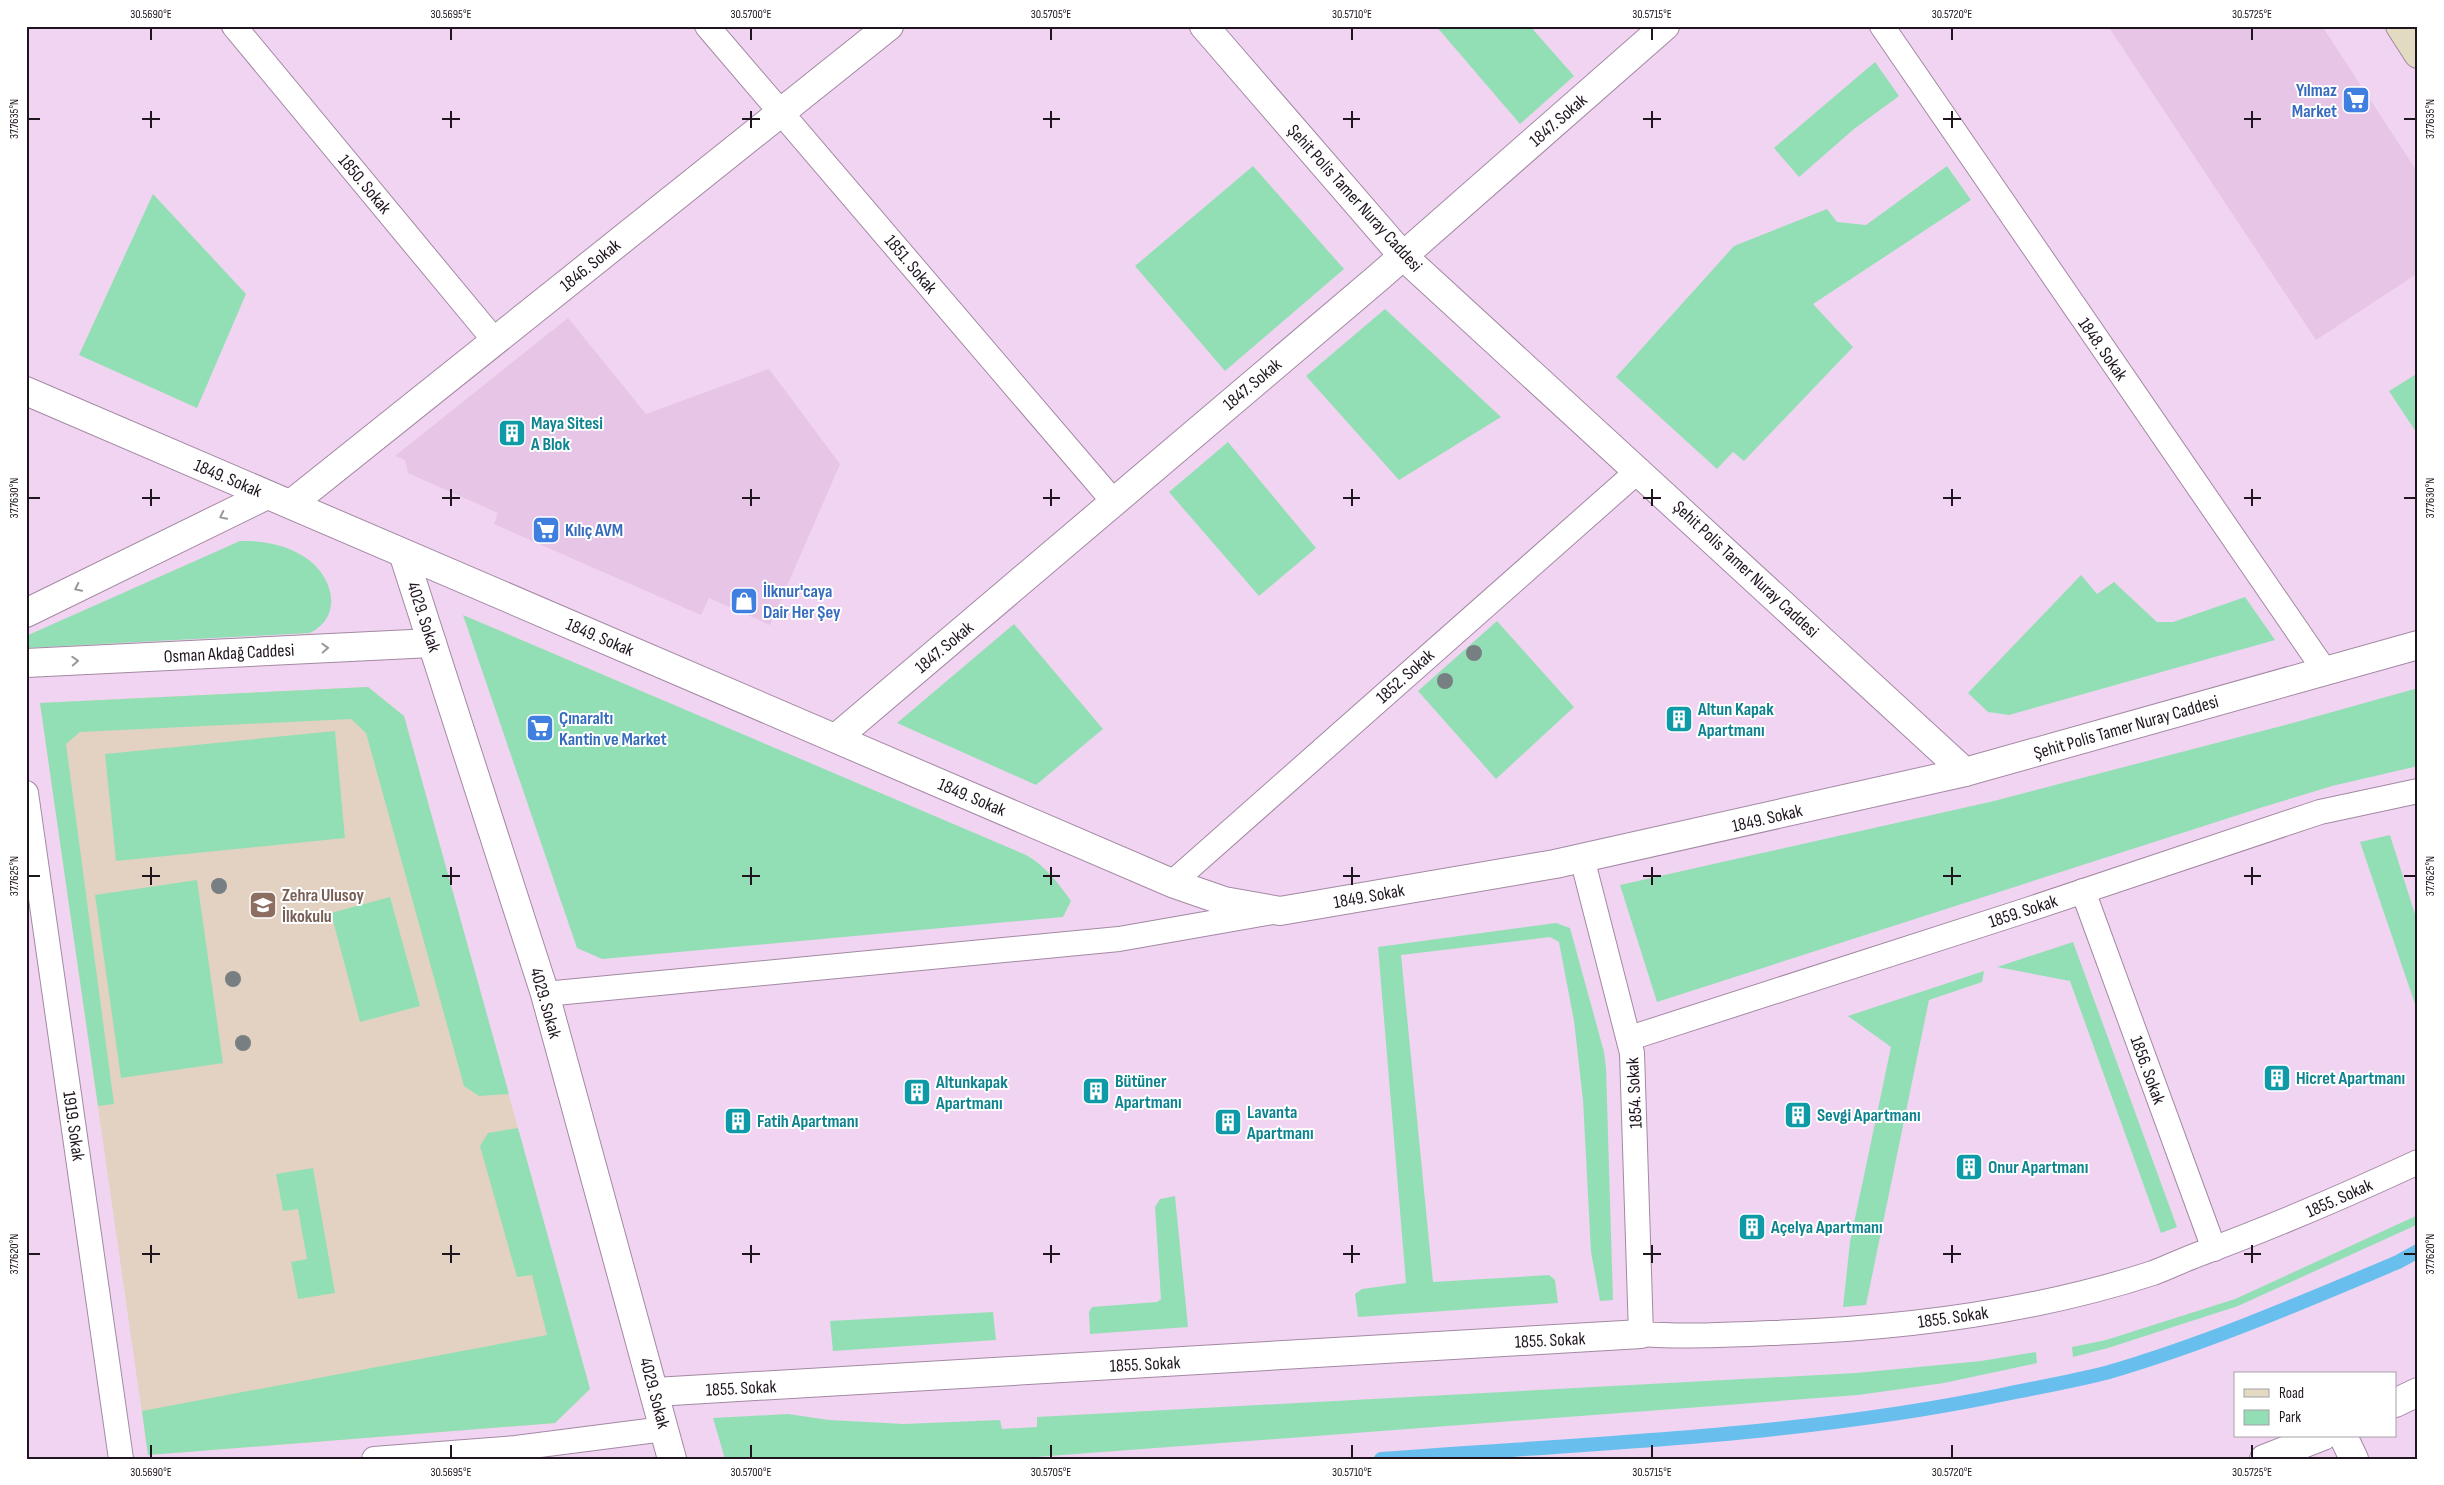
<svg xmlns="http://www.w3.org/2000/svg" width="2444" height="1485" viewBox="0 0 2444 1485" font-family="'Sofia Sans Condensed',sans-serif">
  <rect width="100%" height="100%" fill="#f1d4f1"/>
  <g fill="#e6c5e6">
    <polygon points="2108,26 2322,26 2418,173 2418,273 2316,340"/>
    <polygon points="568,318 646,414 769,369 840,464 770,625 709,598 701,615 494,524 498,513 408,473 405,460 395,456"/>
  </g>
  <polygon fill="#e3d2c1" points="368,687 404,716 590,1389 555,1423 148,1455 40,703"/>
  <g fill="#93dfb5">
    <polygon points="1436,26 1530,26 1574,76 1520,124"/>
    <polygon points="1875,62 1899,96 1854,129 1799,177 1774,148"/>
    <polygon points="1253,166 1344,269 1225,371 1135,266"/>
    <polygon points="1947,166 1971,200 1813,304 1853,347 1744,461 1733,452 1717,469 1616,377 1734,246 1827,209 1837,222 1866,225"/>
    <polygon points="153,194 246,294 197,408 79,355"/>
    <polygon points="1385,309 1501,417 1399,480 1306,376"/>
    <polygon points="2418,373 2418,435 2389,391"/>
    <polygon points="1228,442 1316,548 1259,596 1169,492"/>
    <path d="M 240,541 C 262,540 288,545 306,558 C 333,576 344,616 310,633 L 26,648 L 26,636 Z"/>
    <polygon points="2081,575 2097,594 2114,582 2157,622 2173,622 2245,597 2275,640 2009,715 1988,712 1968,693"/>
    <path d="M 463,615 L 1026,855 C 1046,866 1058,883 1071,901 L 1063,917 L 602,959 L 577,948 Z"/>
    <polygon points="1497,621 1574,707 1496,779 1418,691"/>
    <polygon points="1014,624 1103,729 1036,785 897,723"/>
    <polygon points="368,687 404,716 509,1094 479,1096 464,1086 366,733 351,719 80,732 66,744 114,1104 98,1106 40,703"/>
    <polygon points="2418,688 2418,766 2332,786 2263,807 1657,1002 1620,885 1994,801 2300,721"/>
    <polygon points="335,731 345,838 116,861 105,754"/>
    <polygon points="2390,835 2418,924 2418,1013 2360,842"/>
    <polygon points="197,880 223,1063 121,1078 95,895"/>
    <polygon points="390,897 420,1006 360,1022 331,913"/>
    <polygon points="1556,923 1570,928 1604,1052 1606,1068 1613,1300 1600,1301 1591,1252 1583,1100 1574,1021 1559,942 1550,937 1401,955 1433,1282 1549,1275 1555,1280 1558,1303 1358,1317 1355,1294 1362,1289 1406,1283 1378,947"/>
    <polygon points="2073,942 2177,1227 2161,1233 2070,981 1997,967"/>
    <polygon points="1984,971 1982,982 1929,1000 1866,1305 1843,1307 1850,1242 1891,1047 1848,1016"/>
    <polygon points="518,1128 590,1389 555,1423 148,1455 142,1411 547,1335 532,1275 517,1277 480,1146 488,1133"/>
    <polygon points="313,1168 335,1293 298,1299 291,1262 307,1259 298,1209 283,1211 276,1174"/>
    <polygon points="1175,1196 1188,1327 1090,1334 1089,1312 1092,1307 1157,1302 1161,1299 1155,1207 1160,1199"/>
    <polygon points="2418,1215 2418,1224 2412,1227 2238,1306 2108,1348 2073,1357 2072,1347 2106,1340 2235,1299"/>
    <polygon points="993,1312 996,1340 833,1351 830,1321"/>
    <polygon points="2036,1352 2037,1363 1944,1383 1858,1395 1010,1459 725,1459 713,1418 788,1414 829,1420 904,1424 1000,1420 1002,1429 1037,1427 1037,1417 1856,1373 1981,1361"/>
  </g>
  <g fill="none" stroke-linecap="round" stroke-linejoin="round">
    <path stroke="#68bfed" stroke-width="14" d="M 1381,1459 C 1590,1443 1801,1437 2006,1394 C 2040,1387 2075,1381 2109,1372 C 2208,1343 2303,1302 2398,1262 L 2418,1251"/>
    <g stroke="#a389a3" stroke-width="26">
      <g id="service">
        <polyline points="234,26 495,341"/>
        <polyline points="707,26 1114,502"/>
        <polyline points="1882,26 2325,671"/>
        <polyline points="26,793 121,1459"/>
        <path d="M 1582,858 L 1632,1053 L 1641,1334 C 1684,1337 1727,1335 1770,1333 C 1899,1329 2030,1313 2153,1273 C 2169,1267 2185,1259 2202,1253 C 2275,1226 2347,1195 2418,1162"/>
        <polyline points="1172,883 1639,470"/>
        <polyline points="2083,891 2214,1249"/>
        <polyline points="545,994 1119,939 1273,912"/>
        <polyline points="1630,1038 2027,910 2320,812 2418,791"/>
        <polyline points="374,1459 516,1448 664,1429"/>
      </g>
    </g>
    <g stroke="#a389a3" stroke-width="30">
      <g id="minor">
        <polyline points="1204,26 1403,256 1965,772 2418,645"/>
        <polyline points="26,391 1172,883 1224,901 1280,911 1555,864 1965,772"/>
        <polyline points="291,504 889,26"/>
        <polyline points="403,553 545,994 672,1459"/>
        <polyline points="26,613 267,495"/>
        <polyline points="26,663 432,643"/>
        <polyline points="836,738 1379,277 1665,26"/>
        <polyline points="655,1392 1641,1334"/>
        <polyline points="2395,1403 2418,1392"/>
        <polyline points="2343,1436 2354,1459"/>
        <polyline points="2264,1459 2323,1436"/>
      </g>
    </g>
    <g stroke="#a389a3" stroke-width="30">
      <polyline id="secondary" points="2400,26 2418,54"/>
    </g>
    <use href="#service" stroke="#fff" stroke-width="24"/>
    <use href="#minor" stroke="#fff" stroke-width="28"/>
    <use href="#secondary" stroke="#e3dac2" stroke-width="28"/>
  </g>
  <g fill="#777f82">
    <circle cx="1474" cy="653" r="8"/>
    <circle cx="1445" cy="681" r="8"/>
    <circle cx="219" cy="886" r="8"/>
    <circle cx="233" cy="979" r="8"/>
    <circle cx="243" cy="1043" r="8"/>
  </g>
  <defs><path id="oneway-chevron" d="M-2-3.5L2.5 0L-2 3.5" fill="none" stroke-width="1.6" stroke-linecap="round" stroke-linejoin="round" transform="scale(1.25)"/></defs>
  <g stroke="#9a969a">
    <use href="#oneway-chevron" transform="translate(223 516) rotate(154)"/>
    <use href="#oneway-chevron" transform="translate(78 588) rotate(154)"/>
    <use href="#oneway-chevron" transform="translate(325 648) rotate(-3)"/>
    <use href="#oneway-chevron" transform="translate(75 661) rotate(-3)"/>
  </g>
  <path fill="none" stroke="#1f151f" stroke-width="2" d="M 151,28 L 151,40M 451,28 L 451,40M 751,28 L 751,40M 1051,28 L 1051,40M 1352,28 L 1352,40M 1652,28 L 1652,40M 1952,28 L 1952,40M 2252,28 L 2252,40M 151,111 L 151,128M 451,111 L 451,128M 751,111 L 751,128M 1051,111 L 1051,128M 1352,111 L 1352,128M 1652,111 L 1652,128M 1952,111 L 1952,128M 2252,111 L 2252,128M 28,119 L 40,119M 142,119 L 160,119M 442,119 L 460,119M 742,119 L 760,119M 1043,119 L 1060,119M 1343,119 L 1360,119M 1643,119 L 1661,119M 1943,119 L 1961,119M 2244,119 L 2261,119M 2404,119 L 2416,119M 151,489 L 151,506M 451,489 L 451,506M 751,489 L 751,506M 1051,489 L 1051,506M 1352,489 L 1352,506M 1652,489 L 1652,506M 1952,489 L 1952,506M 2252,489 L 2252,506M 28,498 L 40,498M 142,498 L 160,498M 442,498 L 460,498M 742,498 L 760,498M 1043,498 L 1060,498M 1343,498 L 1360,498M 1643,498 L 1661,498M 1943,498 L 1961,498M 2244,498 L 2261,498M 2404,498 L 2416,498M 151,867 L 151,885M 451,867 L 451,885M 751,867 L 751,885M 1051,867 L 1051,885M 1352,867 L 1352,885M 1652,867 L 1652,885M 1952,867 L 1952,885M 2252,867 L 2252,885M 28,876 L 40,876M 142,876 L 160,876M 442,876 L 460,876M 742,876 L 760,876M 1043,876 L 1060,876M 1343,876 L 1360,876M 1643,876 L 1661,876M 1943,876 L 1961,876M 2244,876 L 2261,876M 2404,876 L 2416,876M 151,1245 L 151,1263M 451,1245 L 451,1263M 751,1245 L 751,1263M 1051,1245 L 1051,1263M 1352,1245 L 1352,1263M 1652,1245 L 1652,1263M 1952,1245 L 1952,1263M 2252,1245 L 2252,1263M 28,1254 L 40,1254M 142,1254 L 160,1254M 442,1254 L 460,1254M 742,1254 L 760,1254M 1043,1254 L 1060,1254M 1343,1254 L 1360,1254M 1643,1254 L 1661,1254M 1943,1254 L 1961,1254M 2244,1254 L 2261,1254M 2404,1254 L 2416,1254M 151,1445 L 151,1458M 451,1445 L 451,1458M 751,1445 L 751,1458M 1051,1445 L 1051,1458M 1352,1445 L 1352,1458M 1652,1445 L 1652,1458M 1952,1445 L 1952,1458M 2252,1445 L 2252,1458"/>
  <defs>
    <g id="supermarket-square" transform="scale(1.4375)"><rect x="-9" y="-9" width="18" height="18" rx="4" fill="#3f7fe0" stroke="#fff"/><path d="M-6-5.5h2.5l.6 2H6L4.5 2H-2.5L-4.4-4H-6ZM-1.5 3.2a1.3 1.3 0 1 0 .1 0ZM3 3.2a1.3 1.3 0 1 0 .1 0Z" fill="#fff"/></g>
    <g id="building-square" transform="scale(1.4375)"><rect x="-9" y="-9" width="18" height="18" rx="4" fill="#0f9aa8" stroke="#fff"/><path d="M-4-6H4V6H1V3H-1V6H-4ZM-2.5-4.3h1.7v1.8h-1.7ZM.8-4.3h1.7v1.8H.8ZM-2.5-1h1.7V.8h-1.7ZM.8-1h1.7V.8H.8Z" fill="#fff"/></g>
    <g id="shop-square" transform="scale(1.4375)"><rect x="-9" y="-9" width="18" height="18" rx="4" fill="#3f7fe0" stroke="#fff"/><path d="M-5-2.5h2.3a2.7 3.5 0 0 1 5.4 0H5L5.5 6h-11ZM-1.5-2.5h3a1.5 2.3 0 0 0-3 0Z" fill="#fff"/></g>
    <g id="school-square" transform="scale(1.4375)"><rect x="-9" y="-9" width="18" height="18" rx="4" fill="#8d6e63" stroke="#fff"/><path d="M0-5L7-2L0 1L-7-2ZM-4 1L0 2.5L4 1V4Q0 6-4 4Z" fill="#fff"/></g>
  </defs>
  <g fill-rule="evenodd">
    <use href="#supermarket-square" x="2356" y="100"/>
    <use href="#building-square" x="512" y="433"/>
    <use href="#supermarket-square" x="546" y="530"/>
    <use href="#shop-square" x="744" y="601"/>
    <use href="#building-square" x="1679" y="719"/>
    <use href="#supermarket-square" x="540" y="728"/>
    <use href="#school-square" x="263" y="905"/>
    <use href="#building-square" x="2277" y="1078"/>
    <use href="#building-square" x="1096" y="1091"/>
    <use href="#building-square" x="917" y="1092"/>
    <use href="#building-square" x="1798" y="1115"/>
    <use href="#building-square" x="738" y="1121"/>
    <use href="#building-square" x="1228" y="1122"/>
    <use href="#building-square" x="1969" y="1167"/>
    <use href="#building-square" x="1752" y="1227"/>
  </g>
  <g text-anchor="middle" stroke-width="4" stroke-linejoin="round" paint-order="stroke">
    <g font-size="18" font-weight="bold" fill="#366cbe" stroke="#fff" text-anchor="start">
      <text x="2337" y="96" text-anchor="end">Yılmaz<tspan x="2337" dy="21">Market</tspan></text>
      <text x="565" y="536">Kılıç AVM</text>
      <text x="763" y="597">İlknur'caya<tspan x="763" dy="21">Dair Her Şey</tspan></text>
      <text x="559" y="724">Çınaraltı<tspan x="559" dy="21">Kantin ve Market</tspan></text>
    </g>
    <g font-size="18" fill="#1f151f" stroke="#fff">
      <text transform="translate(1558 120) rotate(-41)" y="6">1847. Sokak</text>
      <text transform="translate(365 184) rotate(50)" y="6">1850. Sokak</text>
      <text transform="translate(1355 198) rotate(48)" y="6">Şehit Polis Tamer Nuray Caddesi</text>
      <text transform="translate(911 264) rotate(50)" y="6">1851. Sokak</text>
      <text transform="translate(590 265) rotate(-39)" y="6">1846. Sokak</text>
      <text transform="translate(2103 349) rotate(55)" y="6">1848. Sokak</text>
      <text transform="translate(1252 384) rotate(-40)" y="6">1847. Sokak</text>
      <text transform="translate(228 478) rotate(23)" y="6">1849. Sokak</text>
      <text transform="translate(1746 569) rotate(43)" y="6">Şehit Polis Tamer Nuray Caddesi</text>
      <text transform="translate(424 617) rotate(72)" y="6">4029. Sokak</text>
      <text transform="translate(600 637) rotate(23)" y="6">1849. Sokak</text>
      <text transform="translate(944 647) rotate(-40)" y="6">1847. Sokak</text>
      <text transform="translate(229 653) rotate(-3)" y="6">Osman Akdağ Caddesi</text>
      <text transform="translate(1405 676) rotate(-42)" y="6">1852. Sokak</text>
      <text transform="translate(2126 727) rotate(-16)" y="6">Şehit Polis Tamer Nuray Caddesi</text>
      <text transform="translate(972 797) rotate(23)" y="6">1849. Sokak</text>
      <text transform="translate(1767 818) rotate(-13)" y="6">1849. Sokak</text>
      <text transform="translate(1369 896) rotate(-10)" y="6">1849. Sokak</text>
      <text transform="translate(2023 911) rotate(-18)" y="6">1859. Sokak</text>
      <text transform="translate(546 1003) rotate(74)" y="6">4029. Sokak</text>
      <text transform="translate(2148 1070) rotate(70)" y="6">1856. Sokak</text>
      <text transform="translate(1634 1093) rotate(-93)" y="6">1854. Sokak</text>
      <text transform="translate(74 1126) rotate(82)" y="6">1919. Sokak</text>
      <text transform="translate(2339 1198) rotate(-24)" y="6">1855. Sokak</text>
      <text transform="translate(1953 1317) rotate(-8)" y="6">1855. Sokak</text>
      <text transform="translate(1550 1340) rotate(-3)" y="6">1855. Sokak</text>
      <text transform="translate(1145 1364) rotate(-3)" y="6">1855. Sokak</text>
      <text transform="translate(741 1388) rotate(-3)" y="6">1855. Sokak</text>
      <text transform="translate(655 1393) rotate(75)" y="6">4029. Sokak</text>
    </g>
    <g font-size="18" font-weight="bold" fill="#0d838f" stroke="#fff" text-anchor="start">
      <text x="531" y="429">Maya Sitesi<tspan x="531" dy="21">A Blok</tspan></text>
      <text x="1698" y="715">Altun Kapak<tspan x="1698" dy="21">Apartmanı</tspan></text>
      <text x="2296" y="1084">Hicret Apartmanı</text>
      <text x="1115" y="1087">Bütüner<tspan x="1115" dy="21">Apartmanı</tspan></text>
      <text x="936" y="1088">Altunkapak<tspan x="936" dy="21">Apartmanı</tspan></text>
      <text x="1247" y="1118">Lavanta<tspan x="1247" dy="21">Apartmanı</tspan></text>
      <text x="1817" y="1121">Sevgi Apartmanı</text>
      <text x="757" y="1127">Fatih Apartmanı</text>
      <text x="1988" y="1173">Onur Apartmanı</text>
      <text x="1771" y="1233">Açelya Apartmanı</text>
    </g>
    <g font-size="18" font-weight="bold" fill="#785e54" stroke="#fff" text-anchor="start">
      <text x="282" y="901">Zehra Ulusoy<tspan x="282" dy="21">İlkokulu</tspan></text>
    </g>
  </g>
  <rect width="2444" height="1485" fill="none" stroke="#ffffff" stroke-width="55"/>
  <rect x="2234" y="1372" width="162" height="65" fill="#ffffff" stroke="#a5a1a5"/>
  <rect x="2244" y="1389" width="25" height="8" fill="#e3dac2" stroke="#a5a1a5"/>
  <text x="2279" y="1398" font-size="15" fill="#1f151f">Road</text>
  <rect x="2244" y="1410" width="25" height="15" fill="#93dfb5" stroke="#a5a1a5"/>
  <text x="2279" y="1422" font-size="15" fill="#1f151f">Park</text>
  <rect x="28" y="28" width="2388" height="1430" fill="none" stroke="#1f151f" stroke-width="2"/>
  <g font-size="12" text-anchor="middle" fill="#1f151f">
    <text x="151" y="18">30.5690°E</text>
    <text x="451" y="18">30.5695°E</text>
    <text x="751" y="18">30.5700°E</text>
    <text x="1051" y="18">30.5705°E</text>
    <text x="1352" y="18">30.5710°E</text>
    <text x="1652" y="18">30.5715°E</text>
    <text x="1952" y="18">30.5720°E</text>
    <text x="2252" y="18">30.5725°E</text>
    <text transform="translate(14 119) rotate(-90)" y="4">37.7635°N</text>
    <text transform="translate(2430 119) rotate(-90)" y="4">37.7635°N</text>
    <text transform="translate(14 498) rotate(-90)" y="4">37.7630°N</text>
    <text transform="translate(2430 498) rotate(-90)" y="4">37.7630°N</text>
    <text transform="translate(14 876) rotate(-90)" y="4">37.7625°N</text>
    <text transform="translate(2430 876) rotate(-90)" y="4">37.7625°N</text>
    <text transform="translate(14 1254) rotate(-90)" y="4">37.7620°N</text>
    <text transform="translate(2430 1254) rotate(-90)" y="4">37.7620°N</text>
    <text x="151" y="1476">30.5690°E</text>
    <text x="451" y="1476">30.5695°E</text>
    <text x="751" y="1476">30.5700°E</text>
    <text x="1051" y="1476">30.5705°E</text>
    <text x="1352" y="1476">30.5710°E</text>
    <text x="1652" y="1476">30.5715°E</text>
    <text x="1952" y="1476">30.5720°E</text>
    <text x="2252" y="1476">30.5725°E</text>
  </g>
</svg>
